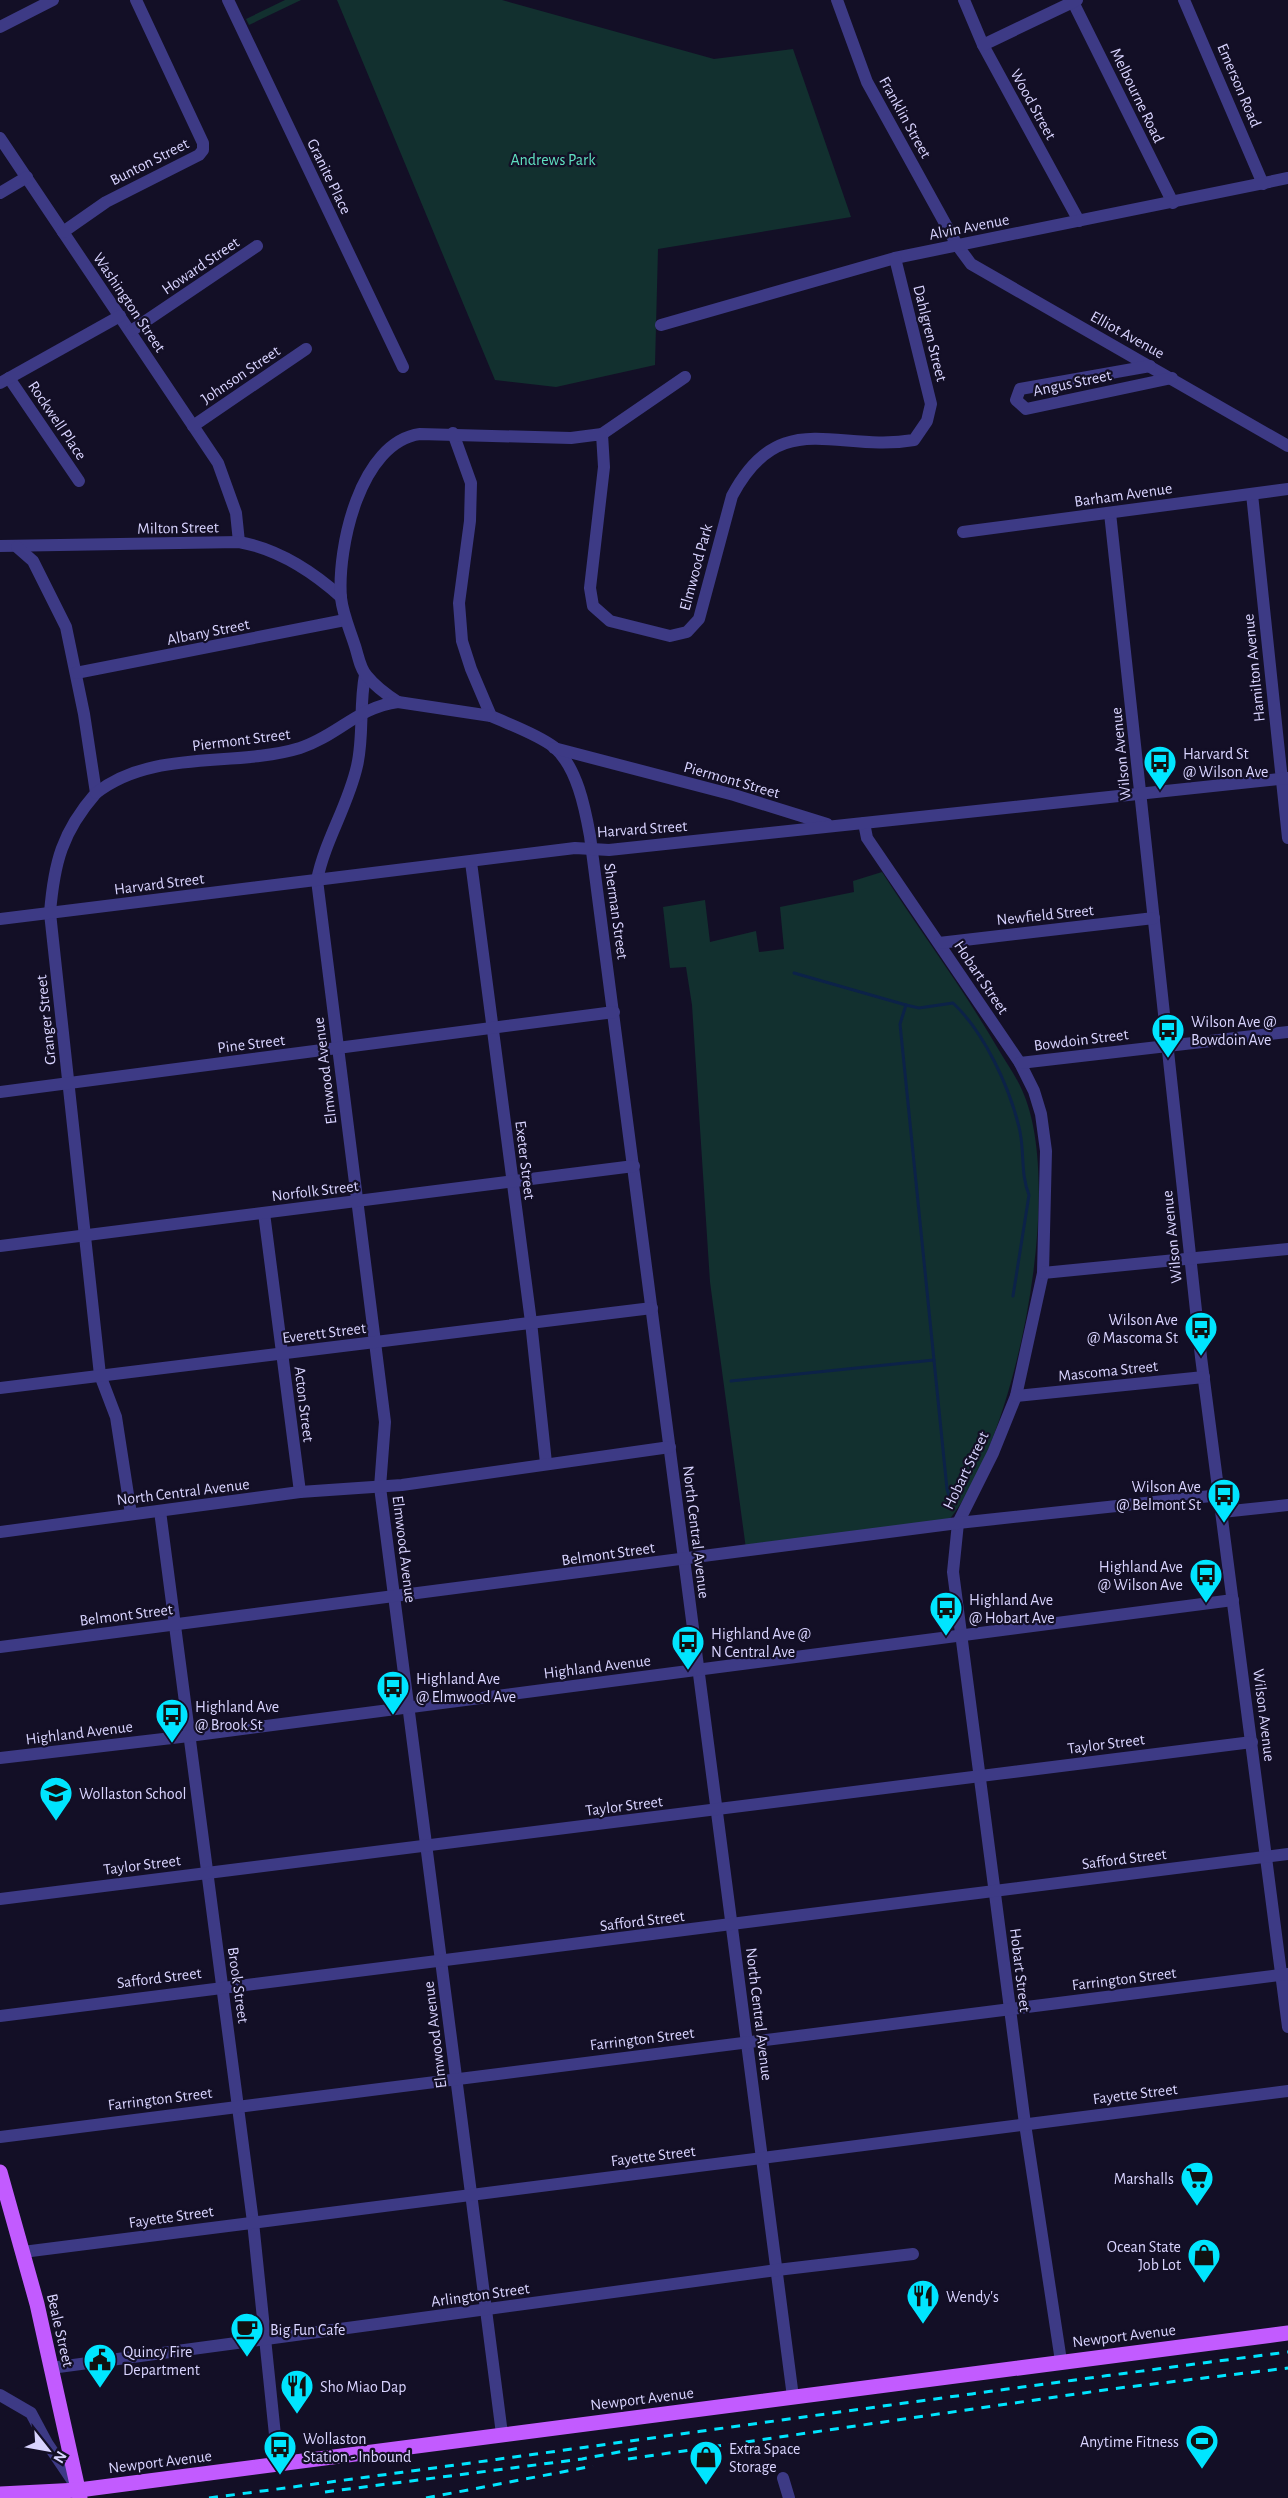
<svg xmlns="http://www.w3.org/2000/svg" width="1288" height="2498" viewBox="0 0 1288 2498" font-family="'Alegreya Sans',sans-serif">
  <rect width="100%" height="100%" fill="#130f26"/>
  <g fill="#12302f">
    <polygon points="285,0 301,0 249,25 246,19"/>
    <polygon points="337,0 502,0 714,59 793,49 851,217 658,249 655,365 556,387 495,380"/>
    <path d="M 882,872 C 920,931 962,987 997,1047 C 1005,1061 1016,1076 1022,1090 C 1067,1188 1015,1446 945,1525 L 746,1549 L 710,1282 L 692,1005 L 686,967 L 670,968 L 663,907 L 705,900 L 710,942 L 756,931 L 759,952 L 784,949 L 780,907 L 854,892 L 853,881 Z"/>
  </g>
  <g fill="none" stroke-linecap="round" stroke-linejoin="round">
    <g stroke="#0c2248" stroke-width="3">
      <polyline points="794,973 906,1005"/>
      <polyline points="731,1381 934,1360"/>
      <path d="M 951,1503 L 947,1489 L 900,1024 L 906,1005 L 919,1008 L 953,1003 C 984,1032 1009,1086 1019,1127 C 1025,1150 1020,1173 1029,1195 L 1013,1296"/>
    </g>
    <g stroke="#3d3a85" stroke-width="12">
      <polyline points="228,0 403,367"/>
      <polyline points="837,0 867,82 957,245 971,264 1288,446"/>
      <polyline points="964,0 983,45 1079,221"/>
      <polyline points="1184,0 1263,184"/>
      <polyline points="1073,2 1173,203"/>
      <polyline points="0,27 53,0"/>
      <polyline points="983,45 1077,0"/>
      <polyline points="0,138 218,463 236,513 239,542"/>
      <polyline points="0,193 27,177"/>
      <polyline points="63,232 106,202 199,155 203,150 203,143 136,0"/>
      <polyline points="661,325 895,258 1288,178"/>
      <polyline points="131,331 257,246"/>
      <polyline points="1150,366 1020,389 1016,400 1026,409 1172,378"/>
      <polyline points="9,378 79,481"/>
      <polyline points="0,383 120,316"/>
      <polyline points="193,426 306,349"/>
      <path d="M 453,433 L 471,483 L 470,521 L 459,603 L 462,641 L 471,669 L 491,716 C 511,725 537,734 554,747 C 577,767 585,808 590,836 L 793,2397"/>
      <polyline points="602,434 685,377"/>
      <polyline points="1252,494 1288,838"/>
      <polyline points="1110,513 1201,1357 1288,2027"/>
      <polyline points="963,532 1288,489"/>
      <path d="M 0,546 L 239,542 C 278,549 312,571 341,597"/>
      <path d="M 17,547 L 33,561 L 66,627 L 84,714 L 96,793 C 62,832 54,863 50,913 L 100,1375 L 116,1417 L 131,1514"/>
      <polyline points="76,673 345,620"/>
      <path d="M 365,675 C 359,706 364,736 357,766 C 348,806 325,840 317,880 L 385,1422 L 380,1487 L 502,2434"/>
      <path d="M 398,702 C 387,695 375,686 367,676 C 360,669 358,655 355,646 C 350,630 343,615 341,598 C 337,548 360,442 420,434 L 571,438 L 602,434 L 604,467 L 590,588 L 593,606 L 610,621 L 670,636 L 687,632 L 699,619 L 732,496 C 780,405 836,453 914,440 L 927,421 L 931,404 L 895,258"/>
      <polyline points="554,748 734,795 827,824"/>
      <path d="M 96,793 C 154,748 234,768 300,748 C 337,736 358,707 398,702 L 491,716"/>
      <polyline points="864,823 867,838 1020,1063 1034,1091 1041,1114 1046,1151 1043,1273 1016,1396 993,1453 958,1523 953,1572 1025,2124 1061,2361"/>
      <polyline points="471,862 531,1322 546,1463"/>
      <polyline points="0,919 575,848 609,850 1288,778"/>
      <polyline points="939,943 1154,918"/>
      <polyline points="1020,1063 1288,1032"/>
      <polyline points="0,1092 614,1012"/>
      <polyline points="264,1213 300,1492"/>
      <polyline points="0,1246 634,1166"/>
      <polyline points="1043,1273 1288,1249"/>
      <polyline points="0,1388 652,1308"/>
      <polyline points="1016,1396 1204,1377"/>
      <polyline points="160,1511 253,2222 278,2464"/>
      <polyline points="1222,1512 1288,1505"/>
      <polyline points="0,1532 300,1492 402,1485 670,1447"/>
      <polyline points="0,1647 958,1523 1220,1495"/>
      <polyline points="0,1758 189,1736 1233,1600"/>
      <polyline points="0,1899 1252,1742"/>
      <polyline points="0,2016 1288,1854"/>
      <polyline points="0,2137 1288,1974"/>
      <polyline points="23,2252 1288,2091"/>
      <polyline points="51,2368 777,2270 913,2254"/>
      <polyline points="0,2395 31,2413 47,2443 76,2486"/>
      <polyline points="783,2478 789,2498"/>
    </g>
    <g stroke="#c25bff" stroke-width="15">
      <polyline points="0,2172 37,2304 80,2498"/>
      <polyline points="0,2494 79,2490 1288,2333"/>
    </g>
    <g stroke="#00e5ff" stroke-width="3" stroke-dasharray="9 8" stroke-linecap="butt">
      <polyline points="628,2459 1111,2389 1288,2368"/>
      <polyline points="325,2492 582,2459 640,2448"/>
      <path d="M 209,2498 C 569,2451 928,2398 1288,2352"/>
      <polyline points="426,2498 593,2466"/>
    </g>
  </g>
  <defs>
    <g id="bus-pin" transform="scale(1.725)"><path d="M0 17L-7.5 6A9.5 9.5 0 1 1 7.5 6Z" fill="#00e5ff" stroke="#130f26"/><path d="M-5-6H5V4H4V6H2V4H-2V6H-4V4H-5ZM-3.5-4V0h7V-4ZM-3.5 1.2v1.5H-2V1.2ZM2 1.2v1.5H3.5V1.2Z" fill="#111"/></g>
    <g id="school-pin" transform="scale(1.725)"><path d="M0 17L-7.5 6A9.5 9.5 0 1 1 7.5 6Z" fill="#00e5ff" stroke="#130f26"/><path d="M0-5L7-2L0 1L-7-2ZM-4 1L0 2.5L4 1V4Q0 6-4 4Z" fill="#111"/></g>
    <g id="supermarket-pin" transform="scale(1.725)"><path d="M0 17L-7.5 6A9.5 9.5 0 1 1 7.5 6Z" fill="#00e5ff" stroke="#130f26"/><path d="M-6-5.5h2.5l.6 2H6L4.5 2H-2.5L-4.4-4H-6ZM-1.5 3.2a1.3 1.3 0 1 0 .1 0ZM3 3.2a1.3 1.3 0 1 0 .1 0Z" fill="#111"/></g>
    <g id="shop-pin" transform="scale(1.725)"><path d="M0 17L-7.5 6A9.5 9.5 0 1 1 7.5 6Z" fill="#00e5ff" stroke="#130f26"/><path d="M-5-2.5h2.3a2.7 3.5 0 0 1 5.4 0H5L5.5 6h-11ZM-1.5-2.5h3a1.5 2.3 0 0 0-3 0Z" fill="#111"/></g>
    <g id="restaurant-pin" transform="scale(1.725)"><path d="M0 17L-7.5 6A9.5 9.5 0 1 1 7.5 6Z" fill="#00e5ff" stroke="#130f26"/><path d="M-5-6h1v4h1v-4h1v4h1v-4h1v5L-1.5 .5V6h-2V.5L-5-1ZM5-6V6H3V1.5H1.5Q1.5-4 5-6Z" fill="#111"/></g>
    <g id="cafe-pin" transform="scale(1.725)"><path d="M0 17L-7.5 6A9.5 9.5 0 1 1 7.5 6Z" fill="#00e5ff" stroke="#130f26"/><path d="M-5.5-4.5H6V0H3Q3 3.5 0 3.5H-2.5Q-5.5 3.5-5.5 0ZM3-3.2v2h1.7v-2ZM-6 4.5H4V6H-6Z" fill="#111"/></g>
    <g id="civic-pin" transform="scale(1.725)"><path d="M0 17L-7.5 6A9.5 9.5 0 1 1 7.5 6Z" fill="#00e5ff" stroke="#130f26"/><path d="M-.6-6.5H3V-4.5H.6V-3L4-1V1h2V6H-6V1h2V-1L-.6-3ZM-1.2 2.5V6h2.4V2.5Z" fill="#111"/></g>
    <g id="stadium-pin" transform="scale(1.725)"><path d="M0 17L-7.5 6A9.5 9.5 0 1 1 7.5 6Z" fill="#00e5ff" stroke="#130f26"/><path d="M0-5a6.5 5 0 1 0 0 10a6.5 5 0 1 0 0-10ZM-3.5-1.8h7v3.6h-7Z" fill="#111"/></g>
  </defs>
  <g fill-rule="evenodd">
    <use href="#bus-pin" x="1160" y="762"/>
    <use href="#bus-pin" x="1168" y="1030"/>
    <use href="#bus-pin" x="1201" y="1328"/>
    <use href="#bus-pin" x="1224" y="1495"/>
    <use href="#bus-pin" x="1206" y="1575"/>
    <use href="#bus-pin" x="946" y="1608"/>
    <use href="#bus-pin" x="688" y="1642"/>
    <use href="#bus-pin" x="393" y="1687"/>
    <use href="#bus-pin" x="172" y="1715"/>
    <use href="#school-pin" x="56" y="1793"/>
    <use href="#supermarket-pin" x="1197" y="2178"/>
    <use href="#shop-pin" x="1204" y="2255"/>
    <use href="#restaurant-pin" x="923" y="2296"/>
    <use href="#cafe-pin" x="247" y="2329"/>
    <use href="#civic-pin" x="100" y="2360"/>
    <use href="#restaurant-pin" x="297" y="2386"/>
    <use href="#stadium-pin" x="1202" y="2441"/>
    <use href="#bus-pin" x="280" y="2447"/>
    <use href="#shop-pin" x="706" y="2457"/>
  </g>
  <g text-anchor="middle" stroke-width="4.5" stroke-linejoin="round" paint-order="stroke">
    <g font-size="16" fill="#d9d4ff" stroke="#130f26">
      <text transform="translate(1240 85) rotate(67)" y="6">Emerson Road</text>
      <text transform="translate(1138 95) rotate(64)" y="6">Melbourne Road</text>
      <text transform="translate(1034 104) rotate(61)" y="6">Wood Street</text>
      <text transform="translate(906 117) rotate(61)" y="6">Franklin Street</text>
      <text transform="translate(149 161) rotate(-27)" y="6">Bunton Street</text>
      <text transform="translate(330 176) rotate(64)" y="6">Granite Place</text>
      <text transform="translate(969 226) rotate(-11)" y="6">Alvin Avenue</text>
      <text transform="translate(200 265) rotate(-34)" y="6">Howard Street</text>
      <text transform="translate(130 302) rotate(56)" y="6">Washington Street</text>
      <text transform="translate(931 333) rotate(76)" y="6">Dahlgren Street</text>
      <text transform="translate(1128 334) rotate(29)" y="6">Elliot Avenue</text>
      <text transform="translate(240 374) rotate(-34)" y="6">Johnson Street</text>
      <text transform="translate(1072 382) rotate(-12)" y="6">Angus Street</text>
      <text transform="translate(58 420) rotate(56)" y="6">Rockwell Place</text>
      <text transform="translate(1123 494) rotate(-8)" y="6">Barham Avenue</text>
      <text transform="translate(178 527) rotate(-1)" y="6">Milton Street</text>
      <text transform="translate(695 567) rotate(-75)" y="6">Elmwood Park</text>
      <text transform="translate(208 631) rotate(-11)" y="6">Albany Street</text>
      <text transform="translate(1253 668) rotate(-96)" y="6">Hamilton Avenue</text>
      <text transform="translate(241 739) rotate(-7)" y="6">Piermont Street</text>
      <text transform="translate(1120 754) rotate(-96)" y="6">Wilson Avenue</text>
      <text transform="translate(732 779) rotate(16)" y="6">Piermont Street</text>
      <text transform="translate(642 828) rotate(-4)" y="6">Harvard Street</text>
      <text transform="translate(159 883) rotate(-7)" y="6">Harvard Street</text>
      <text transform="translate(617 911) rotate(82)" y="6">Sherman Street</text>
      <text transform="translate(1045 914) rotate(-6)" y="6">Newfield Street</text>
      <text transform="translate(982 977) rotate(56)" y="6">Hobart Street</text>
      <text transform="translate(45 1020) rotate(-96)" y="6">Granger Street</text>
      <text transform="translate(1081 1039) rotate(-7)" y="6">Bowdoin Street</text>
      <text transform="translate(251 1043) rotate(-7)" y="6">Pine Street</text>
      <text transform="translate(324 1071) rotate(-97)" y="6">Elmwood Avenue</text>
      <text transform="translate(526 1160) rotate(83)" y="6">Exeter Street</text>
      <text transform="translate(315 1190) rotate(-7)" y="6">Norfolk Street</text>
      <text transform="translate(1171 1237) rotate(-96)" y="6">Wilson Avenue</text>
      <text transform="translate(324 1332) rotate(-7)" y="6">Everett Street</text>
      <text transform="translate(1108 1370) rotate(-6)" y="6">Mascoma Street</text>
      <text transform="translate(305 1404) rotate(83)" y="6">Acton Street</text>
      <text transform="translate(965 1470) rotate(-64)" y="6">Hobart Street</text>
      <text transform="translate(183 1491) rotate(-7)" y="6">North Central Avenue</text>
      <text transform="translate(697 1532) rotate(83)" y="6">North Central Avenue</text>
      <text transform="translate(405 1549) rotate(83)" y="6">Elmwood Avenue</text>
      <text transform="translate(608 1553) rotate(-8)" y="6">Belmont Street</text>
      <text transform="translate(126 1614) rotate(-7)" y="6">Belmont Street</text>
      <text transform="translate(597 1666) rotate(-7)" y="6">Highland Avenue</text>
      <text transform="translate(1265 1715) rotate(83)" y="6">Wilson Avenue</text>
      <text transform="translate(79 1732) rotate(-7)" y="6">Highland Avenue</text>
      <text transform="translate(1106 1743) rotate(-7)" y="6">Taylor Street</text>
      <text transform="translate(624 1805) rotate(-7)" y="6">Taylor Street</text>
      <text transform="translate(1124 1858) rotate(-7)" y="6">Safford Street</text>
      <text transform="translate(142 1864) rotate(-7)" y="6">Taylor Street</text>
      <text transform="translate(642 1920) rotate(-7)" y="6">Safford Street</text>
      <text transform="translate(1021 1970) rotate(83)" y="6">Hobart Street</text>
      <text transform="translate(159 1977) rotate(-7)" y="6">Safford Street</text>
      <text transform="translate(1124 1978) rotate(-7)" y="6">Farrington Street</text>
      <text transform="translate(239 1985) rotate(82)" y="6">Brook Street</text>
      <text transform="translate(760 2014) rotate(83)" y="6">North Central Avenue</text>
      <text transform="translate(434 2035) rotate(-97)" y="6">Elmwood Avenue</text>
      <text transform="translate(642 2038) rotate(-7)" y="6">Farrington Street</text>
      <text transform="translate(1135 2093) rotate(-7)" y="6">Fayette Street</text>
      <text transform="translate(160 2098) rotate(-7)" y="6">Farrington Street</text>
      <text transform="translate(653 2155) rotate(-7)" y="6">Fayette Street</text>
      <text transform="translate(171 2216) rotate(-8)" y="6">Fayette Street</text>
      <text transform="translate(480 2294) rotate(-8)" y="6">Arlington Street</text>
      <text transform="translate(61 2330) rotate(77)" y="6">Beale Street</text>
      <text transform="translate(1124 2335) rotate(-7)" y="6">Newport Avenue</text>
      <text transform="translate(642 2398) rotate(-7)" y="6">Newport Avenue</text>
      <text transform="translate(160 2461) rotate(-7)" y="6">Newport Avenue</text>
    </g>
    <g font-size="16" fill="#5fe0c0" stroke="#130f26">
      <text x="553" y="165">Andrews Park</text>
    </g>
    <g font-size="16" fill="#d9d4ff" stroke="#130f26" text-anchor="start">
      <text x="1183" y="759">Harvard St<tspan x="1183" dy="18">@ Wilson Ave</tspan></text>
      <text x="1191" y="1027">Wilson Ave @<tspan x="1191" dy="18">Bowdoin Ave</tspan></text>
      <text x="1178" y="1325" text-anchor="end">Wilson Ave<tspan x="1178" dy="18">@ Mascoma St</tspan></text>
      <text x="1201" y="1492" text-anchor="end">Wilson Ave<tspan x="1201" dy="18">@ Belmont St</tspan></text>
      <text x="1183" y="1572" text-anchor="end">Highland Ave<tspan x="1183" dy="18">@ Wilson Ave</tspan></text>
      <text x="969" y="1605">Highland Ave<tspan x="969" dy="18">@ Hobart Ave</tspan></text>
      <text x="711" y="1639">Highland Ave @<tspan x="711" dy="18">N Central Ave</tspan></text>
      <text x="416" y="1684">Highland Ave<tspan x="416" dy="18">@ Elmwood Ave</tspan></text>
      <text x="195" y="1712">Highland Ave<tspan x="195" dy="18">@ Brook St</tspan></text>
      <text x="79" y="1799">Wollaston School</text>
      <text x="1174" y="2184" text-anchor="end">Marshalls</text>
      <text x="1181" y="2252" text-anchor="end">Ocean State<tspan x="1181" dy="18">Job Lot</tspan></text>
      <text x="946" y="2302">Wendy's</text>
      <text x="270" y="2335">Big Fun Cafe</text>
      <text x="123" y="2357">Quincy Fire<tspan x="123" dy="18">Department</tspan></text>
      <text x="320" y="2392">Sho Miao Dap</text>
      <text x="303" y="2444">Wollaston<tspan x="303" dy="18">Station - Inbound</tspan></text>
      <text x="1179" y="2447" text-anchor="end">Anytime Fitness</text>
      <text x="729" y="2454">Extra Space<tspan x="729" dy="18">Storage</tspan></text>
    </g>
  </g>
  <g transform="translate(48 2450) rotate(121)" stroke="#130f26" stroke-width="4.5" paint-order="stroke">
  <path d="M0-4.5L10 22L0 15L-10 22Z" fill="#d9d4ff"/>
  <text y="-9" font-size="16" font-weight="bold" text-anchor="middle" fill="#d9d4ff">N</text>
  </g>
</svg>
